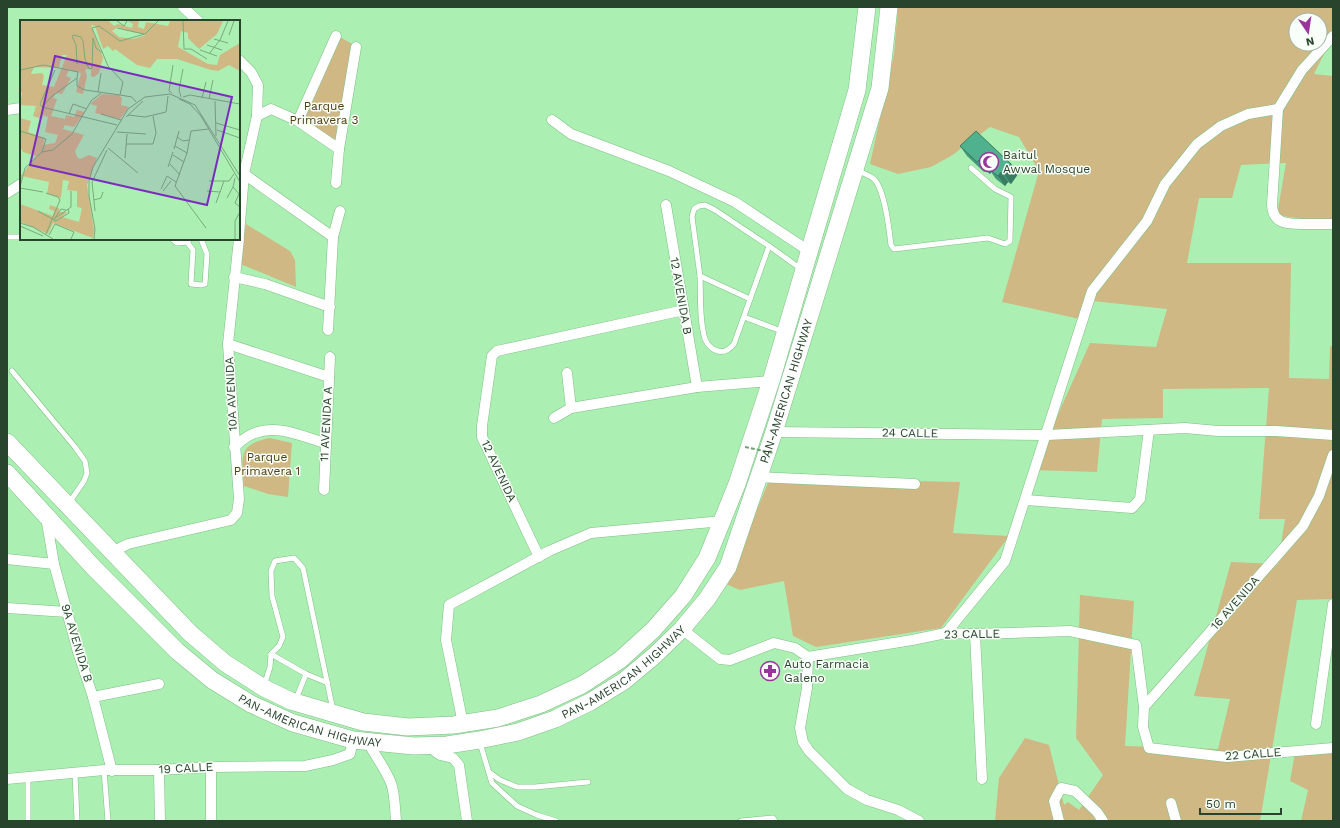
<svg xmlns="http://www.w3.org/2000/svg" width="1340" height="828" viewBox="0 0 1340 828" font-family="'Work Sans',sans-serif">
  <rect width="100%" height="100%" fill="#acefb3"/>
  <g fill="#cfb884" fill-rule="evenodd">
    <path d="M 898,7 L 1333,7 L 1333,36 L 1314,74 L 1333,76 L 1333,224 L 1277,215 L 1286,163 L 1241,165 L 1232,198 L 1199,198 L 1187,263 L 1291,263 L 1289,378 L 1329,379 L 1330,346 L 1333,347 L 1333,599 L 1297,600 L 1260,821 L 995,821 L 999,778 L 1025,738 L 1049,745 L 1064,805 L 1068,802 L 1079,810 L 1103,775 L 1076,738 L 1080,595 L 1134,601 L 1125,746 L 1218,749 L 1230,699 L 1194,696 L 1231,562 L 1278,564 L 1285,519 L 1259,519 L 1269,388 L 1163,389 L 1163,418 L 1102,419 L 1097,472 L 1033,470 L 1090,343 L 1156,347 L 1167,309 L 1084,300 L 1080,319 L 1002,302 L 1039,171 L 1019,137 L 990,127 L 951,156 L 931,167 L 898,174 L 870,164 L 894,54 ZM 1296,20 L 1320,20 L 1320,44 L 1296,44 Z"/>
    <polygon points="338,36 354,45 337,144 302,120"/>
    <polygon points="246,224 290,251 295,260 296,287 238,263"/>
    <path d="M 270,438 L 292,443 L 288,497 L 268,494 L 244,486 C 243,473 238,451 252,444 C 257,441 264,439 270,438 Z"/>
    <polygon points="770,478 960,482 953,533 1009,536 941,628 816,647 793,636 784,581 740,590 726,584"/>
    <polygon points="1296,747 1333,751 1333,821 1301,821 1308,790 1290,781"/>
  </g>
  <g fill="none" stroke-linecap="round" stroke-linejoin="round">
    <g stroke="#7ebf85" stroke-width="6">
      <g id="lane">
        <path d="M 857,170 C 863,173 869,175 874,179 C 885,190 889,229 891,245 L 894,249 L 988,238 L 1005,244 L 1010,241 L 1011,197 L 995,189 L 971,168"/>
        <polyline points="7,237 21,237"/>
        <polyline points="172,239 177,243 187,242 190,239"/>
        <polyline points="187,242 193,250 191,284 202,285 205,284 207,254 201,239"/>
        <path d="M 700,276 C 701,296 699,319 705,339 C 707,344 712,350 718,351 C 725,353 730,349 734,344 L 769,246"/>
        <polyline points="750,299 700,276 692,217 694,209 699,206 705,205 715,210 769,246 801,269"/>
        <polyline points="744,317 784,332"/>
        <polyline points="12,371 75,447 85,461 87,473 84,481 69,503"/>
        <polyline points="271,654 306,674 328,683"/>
        <polyline points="264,686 270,667 271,654 279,646 283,637 272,596 271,571 275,561 294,558 303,568 333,710"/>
        <polyline points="296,699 306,674"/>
        <polyline points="480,743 492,783 517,806 537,815 556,821"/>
        <polyline points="104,770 108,821"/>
        <polyline points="489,772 500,780 517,787 535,787 588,782"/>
        <polyline points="75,773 77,821"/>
        <polyline points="28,778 28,821"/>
        <polyline points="741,821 773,818 775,821"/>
      </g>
    </g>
    <g stroke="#7ebf85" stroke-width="11">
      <g id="street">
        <polyline points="183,7 198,21"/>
        <path d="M 1333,36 L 1302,70 L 1278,109 L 1272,205 C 1273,225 1289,224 1305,224 C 1314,224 1324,224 1333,224"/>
        <polyline points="239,60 251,72 258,85 257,116 244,174 239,235"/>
        <polyline points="7,110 21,108"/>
        <polyline points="257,116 271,109 298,121 339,149 356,47"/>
        <polyline points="552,120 571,134 669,171 735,202 809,251"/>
        <polyline points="298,121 336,36"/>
        <polyline points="244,174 333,237"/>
        <polyline points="336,183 339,149"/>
        <polyline points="7,193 21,184"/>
        <polyline points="666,205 697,387"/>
        <polyline points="234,277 265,284 330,307"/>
        <polyline points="328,330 333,237 340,211"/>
        <polyline points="228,344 329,377"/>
        <polyline points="567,373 571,408"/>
        <polyline points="554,418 571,408 697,387 771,381"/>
        <polyline points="774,432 1047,435 1185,428 1218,431 1276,431 1333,435"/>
        <path d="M 234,447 C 240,442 247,435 255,433 C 278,424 303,437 325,443"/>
        <polyline points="1333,455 1319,496 1303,526 1144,707 1143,727 1149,748 1227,757 1333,748"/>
        <polyline points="759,477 915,484"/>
        <polyline points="324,490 330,357"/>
        <polyline points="1026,500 1132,508 1140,499 1149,430"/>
        <polyline points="46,517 54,564 78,652 93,697 112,771"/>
        <polyline points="112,552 128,544 231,520 237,513 239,499 228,344 239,239"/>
        <polyline points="539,557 482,437 482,426 492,356 497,351 684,310"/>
        <polyline points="7,559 54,564"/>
        <polyline points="7,608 67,612"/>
        <polyline points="682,629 720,659 730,660 774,643 795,648 808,657 807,688 800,728 803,742 809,751 847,789 867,800 898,810 919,821"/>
        <polyline points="946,633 1005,561 1092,291 1147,221 1165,184 1197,144 1221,126 1248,114 1278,109"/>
        <polyline points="975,634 982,779"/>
        <polyline points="808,657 912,640 946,633 975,634 1070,631 1136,645 1144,707"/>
        <polyline points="93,697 159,684"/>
        <polyline points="463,724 446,640 449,605 549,551 591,533 723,521"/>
        <polyline points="1316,724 1333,604"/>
        <path d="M 368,742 C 375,756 385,768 391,783 C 395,793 395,810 396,821"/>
        <polyline points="428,746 440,755 453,758 459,765 467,821"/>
        <polyline points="211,767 211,821"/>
        <polyline points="159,770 160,821"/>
        <polyline points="7,779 104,770 159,770 211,767 305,766 333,760 350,754 353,740"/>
        <polyline points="1171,803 1176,821"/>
        <polyline points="1059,821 1054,801 1061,788 1075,791 1097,812 1103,821"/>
      </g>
    </g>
    <g stroke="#7ebf85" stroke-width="18">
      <g id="highway">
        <polyline points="7,442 190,633 225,663 264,688 291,701 363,722 408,727 454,725 498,718 541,704 582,685 620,660 653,630 683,596 707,558 737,484 771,381 857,90 867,7"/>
        <path id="s1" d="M 7,473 L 94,568 L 177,651 L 212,680 L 251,704 L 293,723 L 353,740 L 414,746 L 447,745 L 479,740 L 518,732 L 555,719 L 590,702 L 624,681 L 654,656 L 682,629 L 707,599 L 728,567 L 774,432 L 880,88 L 889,7"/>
      </g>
    </g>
    <use href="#lane" stroke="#fff" stroke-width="5"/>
    <use href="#street" stroke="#fff" stroke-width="10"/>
    <use href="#highway" stroke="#fff" stroke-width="17"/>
    <polyline stroke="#71a377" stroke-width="2" stroke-dasharray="4 2" stroke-linecap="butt" points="745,447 773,453"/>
  </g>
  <polygon fill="#45987a" points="960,146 1011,164 1018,174 1011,184 1008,182 1005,186 996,179 991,172 990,174 986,171 984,172 967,156"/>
  <g fill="#387c63">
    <polygon points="985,160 992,170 989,169 991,172 990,174 983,164"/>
    <polygon points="1011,164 1018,174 1011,184 1004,174"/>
    <polygon points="1001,172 1008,182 1005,186 998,176"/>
  </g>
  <polygon fill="#50b18e" stroke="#387c63" points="976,131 1011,164 1004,174 1001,172 998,176 989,169 992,166 985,160 983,164 979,160 977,162 960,146"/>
  <defs>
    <g id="mosque-ring" transform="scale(1)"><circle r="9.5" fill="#f8fef8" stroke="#99359b" stroke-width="1.5"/><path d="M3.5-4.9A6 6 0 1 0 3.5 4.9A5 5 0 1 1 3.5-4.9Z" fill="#99359b"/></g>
    <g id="pharmacy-ring" transform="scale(1)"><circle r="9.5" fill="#f8fef8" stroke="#99359b" stroke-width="1.5"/><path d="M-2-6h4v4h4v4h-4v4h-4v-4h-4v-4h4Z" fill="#99359b"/></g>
  </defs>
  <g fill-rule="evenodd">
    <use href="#mosque-ring" x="989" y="162"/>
    <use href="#pharmacy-ring" x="770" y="671"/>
  </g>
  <g text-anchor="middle" stroke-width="3" stroke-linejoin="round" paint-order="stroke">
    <g font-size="12" fill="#534010" stroke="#f8fef8">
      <text x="324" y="110">Parque<tspan x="324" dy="14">Primavera 3</tspan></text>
      <text x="267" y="461">Parque<tspan x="267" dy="14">Primavera 1</tspan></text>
    </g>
    <g font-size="12" fill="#29442c" stroke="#f8fef8" text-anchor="start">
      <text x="1003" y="159">Baitul<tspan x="1003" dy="14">Awwal Mosque</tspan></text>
      <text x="784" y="668">Auto Farmacia<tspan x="784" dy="14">Galeno</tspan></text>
    </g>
    <g font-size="12" fill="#29442c" stroke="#f8fef8">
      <text transform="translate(681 296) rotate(80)" y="4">12 AVENIDA B</text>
      <text dy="4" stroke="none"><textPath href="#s1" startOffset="1071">PAN-AMERICAN HIGHWAY</textPath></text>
      <text transform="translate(231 394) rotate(-93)" y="4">10A AVENIDA</text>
      <text transform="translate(326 424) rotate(-87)" y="4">11 AVENIDA A</text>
      <text transform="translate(910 433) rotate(1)" y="4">24 CALLE</text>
      <text transform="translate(499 471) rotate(65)" y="4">12 AVENIDA</text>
      <text transform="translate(1235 603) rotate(-49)" y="4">16 AVENIDA</text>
      <text transform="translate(972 634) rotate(-1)" y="4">23 CALLE</text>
      <text transform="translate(77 643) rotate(73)" y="4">9A AVENIDA B</text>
      <text dy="4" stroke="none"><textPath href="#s1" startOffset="735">PAN-AMERICAN HIGHWAY</textPath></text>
      <text dy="4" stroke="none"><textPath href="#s1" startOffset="399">PAN-AMERICAN HIGHWAY</textPath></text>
      <text transform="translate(1253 754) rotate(-4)" y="4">22 CALLE</text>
      <text transform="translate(186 768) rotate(-3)" y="4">19 CALLE</text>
    </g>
  </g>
  <g transform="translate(20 20)">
    <rect width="220" height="220" fill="#acefb3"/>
    <path d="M 0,1 L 89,1 L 94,6 L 98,4 L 112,8 L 113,4 L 108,1 L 119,1 L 118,7 L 124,9 L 126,2 L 148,6 L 150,1 L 203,1 L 197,14 L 179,29 L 168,18 L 168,13 L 161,11 L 158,27 L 188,44 L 197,45 L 200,35 L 220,23 L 220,51 L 209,45 L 198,51 L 191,50 L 157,39 L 137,39 L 130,48 L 117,45 L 95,29 L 93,31 L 88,26 L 83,29 L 75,6 L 71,5 L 83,38 L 79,53 L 74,57 L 71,56 L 71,47 L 65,50 L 67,56 L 63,74 L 56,72 L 61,53 L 49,50 L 46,56 L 51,58 L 42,74 L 36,73 L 33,78 L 37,79 L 31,96 L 45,99 L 46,95 L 54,97 L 57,90 L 65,92 L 54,107 L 45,105 L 43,109 L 64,115 L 55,131 L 57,137 L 60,139 L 69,135 L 77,138 L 67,165 L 74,210 L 73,218 L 33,203 L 28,214 L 1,202 L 0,184 L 33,196 L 34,191 L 29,189 L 30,185 L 39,188 L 39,192 L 47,192 L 42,197 L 59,202 L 62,188 L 57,187 L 57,171 L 47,170 L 49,161 L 43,160 L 41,178 L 27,174 L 29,162 L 2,156 L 0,164 L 0,154 L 2,155 L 16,136 L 3,132 L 0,126 L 0,98 L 11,101 L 8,112 L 25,118 L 23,125 L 35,123 L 38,115 L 25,112 L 28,97 L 23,95 L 22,99 L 13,96 L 16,86 L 0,85 L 2,73 L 0,71 ZM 98,7 L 104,10 L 126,15 L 113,19 L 99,17 L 92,11 ZM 42,35 L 47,35 L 34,67 L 22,65 L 24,56 L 22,53 L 11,54 L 14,47 L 39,48 ZM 82,74 L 99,75 L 102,78 L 101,85 L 109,87 L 100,99 L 75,93 L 77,86 L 70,84 Z" fill="#cfb884" fill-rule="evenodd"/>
    <path fill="none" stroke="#78ab7d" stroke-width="1" d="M 97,1 L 104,6 L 107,1M 163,1 L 164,29 L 171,29 L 187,39M 97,8 L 124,14M 209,15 L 214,1M 194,19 L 208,23M 187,25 L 202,30M 180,30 L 197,36M 189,34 L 200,20 L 208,1M 57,44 L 56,25 L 52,16 L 54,15 L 61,17 L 63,21 L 65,39 L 69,49 L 72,48 L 73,18 L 76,28 L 83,33M 0,50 L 24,45 L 58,52 L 57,58 L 31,77 L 22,87M 57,58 L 57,66 L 65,70 L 100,75M 78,72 L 81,53M 152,73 L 149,71 L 153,45M 161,77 L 159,70 L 163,49M 163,77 L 170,75 L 220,84M 182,78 L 186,62M 159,79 L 170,84 L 181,96 L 220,162M 189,79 L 193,60M 195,81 L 196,116M 116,82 L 112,77 L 100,75 L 103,62 L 88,46 L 72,8 L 79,6 L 100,21 L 125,14 L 138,1M 22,87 L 97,105M 22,87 L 20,84 L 35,50M 49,94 L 53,84 L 67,89M 81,94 L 101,100M 108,95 L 125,97 L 146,92 L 148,76M 106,97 L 123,81M 196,103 L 220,110M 197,110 L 220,118M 0,111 L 26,119 L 22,132 L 5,148 L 0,167M 97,112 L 126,114M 157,117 L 163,121 L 169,120M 106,124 L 133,124 L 136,113 L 133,96M 155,126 L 167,133M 88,128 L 118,153M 154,129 L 159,111M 22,132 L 33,130 L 52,114 L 71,81 L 81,73M 153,135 L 164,142M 105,138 L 107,114M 150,144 L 160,155M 148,147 L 153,132M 215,158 L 213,167 L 220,175M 189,161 L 209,161 L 214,154M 0,168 L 23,172M 141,169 L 147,156 L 156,162M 143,171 L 151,161M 187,171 L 200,172M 26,173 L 38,177 L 40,180 L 26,214M 219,174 L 215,183 L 220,187M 207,178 L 213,167M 74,180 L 81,178 L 83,172M 196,183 L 204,161M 18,191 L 36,201 L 49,193 L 48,189M 75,191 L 72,162 L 87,130M 35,198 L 41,189 L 46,190M 34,199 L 51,187 L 51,171M 0,203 L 13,207 L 33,219M 0,206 L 23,216M 186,208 L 155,166 L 167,133 L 171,111 L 189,109M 29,215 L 35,204 L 54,212 L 51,219M 74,219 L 75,209 L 69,176 L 69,161 L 73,147 L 108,89 L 125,77 L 150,74 L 175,85 L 220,156M 215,219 L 215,201 L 220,192"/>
    <path fill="#7b2cbf" fill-opacity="0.15" stroke="#7b2cbf" stroke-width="2" d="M 35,36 L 212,77 L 187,185 L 10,145 Z"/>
    <rect width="220" height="220" fill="none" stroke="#29442c" stroke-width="2"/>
  </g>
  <rect width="1340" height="828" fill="none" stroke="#29442c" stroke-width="16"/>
  <g transform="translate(1308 32) rotate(167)"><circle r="19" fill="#f8fef8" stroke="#a5b4a6"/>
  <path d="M0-3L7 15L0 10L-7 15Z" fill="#99359b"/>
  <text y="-6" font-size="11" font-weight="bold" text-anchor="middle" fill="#29442c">N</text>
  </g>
  <path d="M1200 808v6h81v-6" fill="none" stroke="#29442c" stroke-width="2"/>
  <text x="1206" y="808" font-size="12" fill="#29442c" stroke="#f8fef8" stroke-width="3" paint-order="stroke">50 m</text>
</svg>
